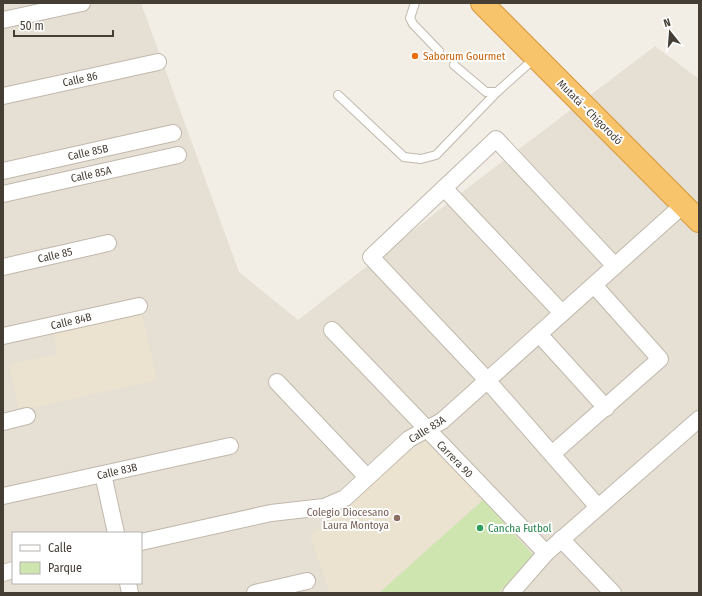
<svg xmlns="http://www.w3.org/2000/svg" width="702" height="596" viewBox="0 0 702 596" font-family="'Fira Sans Condensed',sans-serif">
  <rect width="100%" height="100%" fill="#f2eee6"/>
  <path fill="#e6e0d4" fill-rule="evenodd" d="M 3,3 L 141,3 L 239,272 L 298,320 L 461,193 L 655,46 L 699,79 L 699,593 L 3,593 ZM 13,533 L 141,533 L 141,583 L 13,583 Z"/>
  <g fill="#ebe2d0">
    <polygon points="141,309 157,380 19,411 9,365 57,354 53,329"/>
    <polygon points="426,438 483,500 379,593 330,593 310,536"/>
  </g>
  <polygon fill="#cfe5b0" points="483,500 535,557 498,593 379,593"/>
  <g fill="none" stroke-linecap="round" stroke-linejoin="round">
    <g stroke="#c0b8ac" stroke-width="10">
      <g id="lane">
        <polyline points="415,3 410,18 413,24 439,51"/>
        <polyline points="454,65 486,92 497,92 535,58"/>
        <polyline points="338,95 404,157 421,159 436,155 497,92"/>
      </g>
    </g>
    <g stroke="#c0b8ac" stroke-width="18">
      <g id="street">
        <polyline points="3,20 82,3"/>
        <polyline points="3,96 158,62"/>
        <polyline points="3,171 173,133"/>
        <polyline points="444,188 562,313"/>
        <polyline points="3,194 178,155"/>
        <polyline points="3,267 108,243"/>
        <polyline points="332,330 546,553"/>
        <polyline points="539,334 606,408"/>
        <polyline points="3,336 139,306"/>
        <polyline points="277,382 367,477"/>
        <polyline points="3,422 27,416"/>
        <polyline points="552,454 660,359 594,285"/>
        <polyline points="103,474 116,533"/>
        <polyline points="3,496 230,446"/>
        <polyline points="598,507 487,380 371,257 496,139 615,266"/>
        <polyline points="561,539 613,593"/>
        <polyline points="141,542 271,513 324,507 345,498 409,439 442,421 683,205"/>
        <polyline points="3,573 13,570"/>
        <polyline points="128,583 130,593"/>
        <polyline points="255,593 307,581"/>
        <polyline points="511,593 546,553 699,419"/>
      </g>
    </g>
    <g stroke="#d7983b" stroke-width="24">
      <polyline id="highway" points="482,3 699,221"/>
    </g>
    <use href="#lane" stroke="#fff" stroke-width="8"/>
    <use href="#street" stroke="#fff" stroke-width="16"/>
    <use href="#highway" stroke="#f8c46b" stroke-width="22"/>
  </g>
  <circle fill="#e8710a" stroke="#fff" stroke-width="1.5" cx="415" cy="56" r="4"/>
  <circle fill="#8d6e63" stroke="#fff" stroke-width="1.5" cx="397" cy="518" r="4"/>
  <circle fill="#2e9e5b" stroke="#fff" stroke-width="1.5" cx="480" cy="528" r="4"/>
  <g text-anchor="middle" stroke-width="4" stroke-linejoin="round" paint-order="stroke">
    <g font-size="11" fill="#c56008" stroke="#fff" text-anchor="start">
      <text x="423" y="60">Saborum Gourmet</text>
    </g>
    <g font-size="11" fill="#453e35" stroke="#fff">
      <text transform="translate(80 79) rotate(-12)" y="4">Calle 86</text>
      <text transform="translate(590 112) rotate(45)" y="4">Mutatá - Chigorodó</text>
      <text transform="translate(88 152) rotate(-12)" y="4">Calle 85B</text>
      <text transform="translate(91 174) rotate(-12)" y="4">Calle 85A</text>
      <text transform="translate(55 255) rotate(-13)" y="4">Calle 85</text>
      <text transform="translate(71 321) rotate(-13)" y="4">Calle 84B</text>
      <text transform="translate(427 429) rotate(-32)" y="4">Calle 83A</text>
      <text transform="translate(455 459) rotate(46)" y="4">Carrera 90</text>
      <text transform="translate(117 471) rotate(-13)" y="4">Calle 83B</text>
    </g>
    <g font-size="11" fill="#785e54" stroke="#fff" text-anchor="end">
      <text x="389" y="516">Colegio Diocesano<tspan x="389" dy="13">Laura Montoya</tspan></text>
    </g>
    <g font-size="11" fill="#27864d" stroke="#fff" text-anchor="start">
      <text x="488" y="532">Cancha Futbol</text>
    </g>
  </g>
  <rect width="702" height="596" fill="none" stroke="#453e35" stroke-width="8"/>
  <rect x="12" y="532" width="130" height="52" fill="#ffffff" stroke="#b5b2ae"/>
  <rect x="20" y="545" width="20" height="6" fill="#ffffff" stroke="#b5b2ae"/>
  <text x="48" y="552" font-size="12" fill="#453e35">Calle</text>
  <rect x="20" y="562" width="20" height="12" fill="#cfe5b0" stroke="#b5b2ae"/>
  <text x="48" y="572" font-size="12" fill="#453e35">Parque</text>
  <g transform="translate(670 32) rotate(343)" stroke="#ffffff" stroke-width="3" paint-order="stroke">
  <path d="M0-3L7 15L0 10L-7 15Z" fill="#453e35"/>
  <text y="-6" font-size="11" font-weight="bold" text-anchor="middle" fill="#453e35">N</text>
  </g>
  <path d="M14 30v6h99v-6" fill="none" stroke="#453e35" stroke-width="2"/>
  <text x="20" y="30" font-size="12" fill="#453e35" stroke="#ffffff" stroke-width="3" paint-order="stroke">50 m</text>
</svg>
